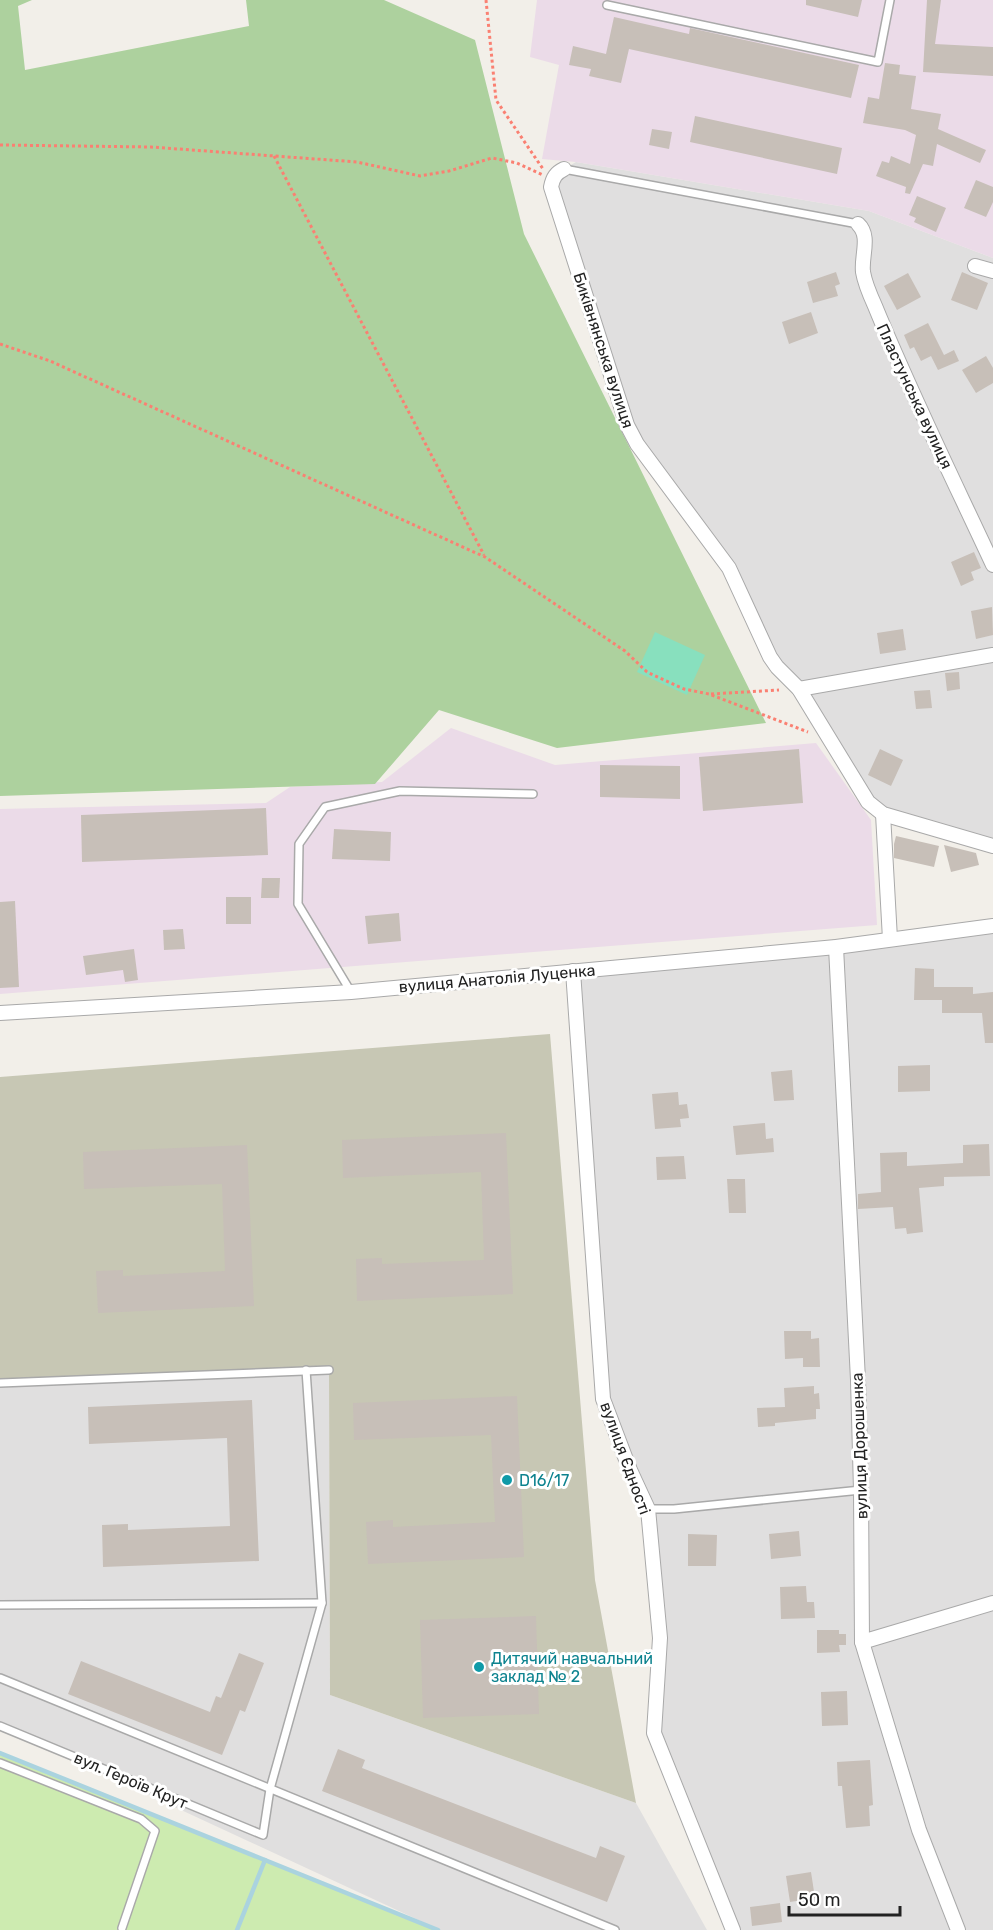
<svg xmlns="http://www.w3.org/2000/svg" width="993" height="1930" viewBox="0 0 993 1930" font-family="Rubik,sans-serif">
  <rect width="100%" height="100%" fill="#f2efe9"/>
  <g fill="#e0dfdf">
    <polygon points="576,162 869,211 993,258 993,846 883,814 777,667 729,568 637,444 552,179 557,173"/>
    <polygon points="993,926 993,1930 733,1930 654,1733 660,1638 648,1509 603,1399 573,971"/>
    <polygon points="329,1370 330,1695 636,1803 707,1930 440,1930 0,1726 0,1383"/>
  </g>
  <g fill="#ebdbe8">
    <polygon points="537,0 993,0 993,258 869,211 576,162 542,159 559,65 530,57"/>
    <polygon points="451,728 555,765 816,743 871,820 877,925 0,994 0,809 266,803 290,787 382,782"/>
  </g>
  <polygon fill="#c7c7b4" points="550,1034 595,1580 636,1803 330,1695 329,1370 0,1381 0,1077"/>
  <polygon fill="#cdebb0" points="0,1753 438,1930 0,1930"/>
  <polygon fill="#add19e" points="0,0 32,0 18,6 25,70 249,26 246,0 384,0 475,40 524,234 766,723 557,748 439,710 375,784 0,796"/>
  <polygon fill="#88e0be" points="655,632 705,655 687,695 637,672"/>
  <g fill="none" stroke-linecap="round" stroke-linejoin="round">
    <g stroke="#aad3df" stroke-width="4.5">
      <polyline points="0,1753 438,1930"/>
      <polyline points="237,1930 265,1860"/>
    </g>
  </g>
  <g fill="#c7bfb8">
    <polygon points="806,0 862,0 858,17 806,5"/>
    <polygon points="927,0 941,0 935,44 993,47 993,76 923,72"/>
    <polygon points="614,17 689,34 690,28 859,65 851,98 629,49 621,83 589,76 591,69 569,65 573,46 606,54"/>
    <polygon points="885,63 900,65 899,74 916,76 911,109 941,114 938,129 986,150 980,163 937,144 933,166 923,164 910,194 905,193 906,187 876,176 882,161 889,163 891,156 910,164 916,135 905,130 863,123 868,97 879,99"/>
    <polygon points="695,116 842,148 837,174 690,142"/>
    <polygon points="652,129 672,132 669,149 649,145"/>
    <polygon points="976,180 993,187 993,202 986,217 964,208"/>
    <polygon points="917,196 946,208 936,232 914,222 916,218 909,215"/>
    <polygon points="836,272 840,284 835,286 838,296 813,303 807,282"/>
    <polygon points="962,272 988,283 977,310 951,300"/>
    <polygon points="908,273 921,297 897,310 884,286"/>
    <polygon points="811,312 818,333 789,344 782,322"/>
    <polygon points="928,323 944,355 954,350 959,361 938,370 931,356 921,361 914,347 910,349 904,335"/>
    <polygon points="986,356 993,368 993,383 976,393 962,370"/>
    <polygon points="974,552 981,568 971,572 974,580 961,586 951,562"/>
    <polygon points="992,607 993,635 976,639 971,611"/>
    <polygon points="903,629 906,650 880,654 877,633"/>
    <polygon points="959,672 960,689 947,691 945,673"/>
    <polygon points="930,690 932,708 916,709 914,691"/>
    <polygon points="799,749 803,803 703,811 699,757"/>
    <polygon points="880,749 903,760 891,786 868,775"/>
    <polygon points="600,765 680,766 680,799 600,797"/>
    <polygon points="266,808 268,855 82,862 81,815"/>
    <polygon points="334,829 391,832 390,861 332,859"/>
    <polygon points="896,836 939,846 934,867 894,858 894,844"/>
    <polygon points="944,845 976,853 979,865 951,872"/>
    <polygon points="262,878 280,878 279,898 261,898"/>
    <rect x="226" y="897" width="25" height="27"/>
    <polygon points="15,901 19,987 0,988 0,902"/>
    <polygon points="399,913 401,941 368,944 365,916"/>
    <polygon points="183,929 185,949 164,950 163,930"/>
    <polygon points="134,949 138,980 125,982 123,970 86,975 83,956"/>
    <polygon points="915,968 934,969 934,987 973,987 973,994 993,992 993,1043 985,1043 982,1013 942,1013 942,1000 914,1000"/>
    <polygon points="930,1065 930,1091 898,1092 898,1066"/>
    <polygon points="792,1070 794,1100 774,1101 771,1072"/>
    <polygon points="678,1092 679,1105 687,1104 689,1118 680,1119 681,1127 655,1129 652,1094"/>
    <polygon points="765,1123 766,1139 773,1138 774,1152 736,1155 733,1126"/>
    <polygon points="506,1133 513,1294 357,1301 356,1259 382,1258 382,1264 484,1260 481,1172 343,1178 342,1140"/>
    <polygon points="989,1144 990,1176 944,1177 944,1186 919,1188 923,1232 907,1234 906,1228 895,1229 893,1207 858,1209 858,1194 881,1192 880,1153 907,1152 907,1166 963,1163 963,1145"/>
    <polygon points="247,1145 254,1306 98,1313 96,1271 123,1270 123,1276 225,1271 222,1184 84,1189 83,1152"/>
    <polygon points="684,1156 686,1179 657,1180 656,1157"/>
    <polygon points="727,1179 745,1179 746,1213 729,1213"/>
    <polygon points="784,1331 811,1331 811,1339 819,1338 820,1367 803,1367 803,1358 785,1359"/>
    <polygon points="814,1386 814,1394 819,1393 820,1409 816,1409 816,1419 775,1423 775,1426 758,1427 757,1408 785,1407 784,1388"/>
    <polygon points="517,1396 524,1557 368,1564 366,1522 393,1520 393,1527 495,1522 491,1435 354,1440 353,1403"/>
    <polygon points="252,1400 259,1561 103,1567 102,1525 128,1524 128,1530 230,1526 227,1438 89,1444 88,1407"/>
    <polygon points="799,1531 801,1556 771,1559 769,1534"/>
    <polygon points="688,1534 717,1535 716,1566 688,1566"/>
    <polygon points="806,1586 807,1602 814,1602 815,1618 781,1619 780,1587"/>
    <polygon points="536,1616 539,1714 423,1718 420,1620"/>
    <polygon points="817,1630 839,1630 839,1634 846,1634 846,1645 839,1645 840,1652 817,1653"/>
    <polygon points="239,1653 264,1663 245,1712 240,1710 222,1755 68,1694 81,1661 210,1712 216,1696 221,1698"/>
    <polygon points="847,1691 848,1725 822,1726 821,1692"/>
    <polygon points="338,1749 365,1760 362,1768 596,1858 600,1846 625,1856 607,1902 322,1791"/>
    <polygon points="870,1760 873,1805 869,1806 870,1826 846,1828 842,1786 838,1786 837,1762"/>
    <polygon points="811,1872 815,1898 790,1902 786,1876"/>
    <polygon points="780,1903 782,1922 752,1926 750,1907"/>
  </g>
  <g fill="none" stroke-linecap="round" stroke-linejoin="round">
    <g stroke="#a9a9a9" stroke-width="10">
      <g id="lane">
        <polyline points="607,5 878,62 890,0"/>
        <polyline points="564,169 858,224"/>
        <polyline points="351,992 298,904 299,844 325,807 400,791 533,794"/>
        <polyline points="0,1383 329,1370"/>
        <polyline points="648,1509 674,1509 861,1490"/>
        <polyline points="0,1605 322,1603"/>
        <polyline points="0,1678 615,1930"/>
        <polyline points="0,1726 263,1835 270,1789 322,1603 306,1370"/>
        <polyline points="0,1763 141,1819 155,1831 122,1928"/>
      </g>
    </g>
    <g stroke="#a9a9a9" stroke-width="16">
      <g id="street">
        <path d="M 564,169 C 556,173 553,177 551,187 L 627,425 L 637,444 L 729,568 L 770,657 L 777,667 L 799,689 L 868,802 L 883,814 L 993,846"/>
        <path d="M 858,224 C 871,236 861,256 863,272 C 865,284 870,295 875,306 C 911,394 953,479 993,565"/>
        <polyline points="975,266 993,271"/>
        <polyline points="799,689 993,655"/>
        <polyline points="883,814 890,939"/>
        <polyline points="836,947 858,1380 861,1490 862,1642 919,1830 958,1930"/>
        <polyline points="573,971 603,1399 630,1470 648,1509 660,1638 654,1733 733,1930"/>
        <polyline points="0,1013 351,992 836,947 993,926"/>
        <polyline points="862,1642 993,1603"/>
      </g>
    </g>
    <g stroke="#fa8072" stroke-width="3" stroke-dasharray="3 3" stroke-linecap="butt">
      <polyline points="486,0 496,100 543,169"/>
      <polyline points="0,145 151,147 357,162 420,176 449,171 492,158 517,163 543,175"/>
      <polyline points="274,156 484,555"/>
      <polyline points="0,344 50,361 485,557 625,651 647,672 684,689 709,694 808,732"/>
      <polyline points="711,694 779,690"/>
    </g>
    <use href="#lane" stroke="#fff" stroke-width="7"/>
    <use href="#street" stroke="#fff" stroke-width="14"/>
  </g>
  <g fill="#0f9aa8" stroke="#fff" stroke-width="2">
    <circle cx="507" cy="1480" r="6"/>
    <circle cx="479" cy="1667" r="6"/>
  </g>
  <g text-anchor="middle" stroke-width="6" stroke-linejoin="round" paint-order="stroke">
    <g font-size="16" fill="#222" stroke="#fff">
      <text transform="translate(604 350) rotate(72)" y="6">Биківнянська вулиця</text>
      <text transform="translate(915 396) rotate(65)" y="6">Пластунська вулиця</text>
      <text transform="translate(497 978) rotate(-5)" y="6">вулиця Анатолія Луценка</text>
      <text transform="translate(859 1446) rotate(-92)" y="6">вулиця Дорошенка</text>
      <text transform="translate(626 1458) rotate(70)" y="6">вулиця Єдності</text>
      <text transform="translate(131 1780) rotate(23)" y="6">вул. Героїв Крут</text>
    </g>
    <g font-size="16" fill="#0d838f" stroke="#fff" text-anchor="start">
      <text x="519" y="1486">D16/17</text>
      <text x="491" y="1664">Дитячий навчальний<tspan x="491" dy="18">заклад № 2</tspan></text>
    </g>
  </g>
  <path d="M789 1906v9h111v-9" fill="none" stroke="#222222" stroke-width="3"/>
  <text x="798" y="1906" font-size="18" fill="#222222" stroke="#ffffff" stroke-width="4.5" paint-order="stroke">50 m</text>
</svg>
